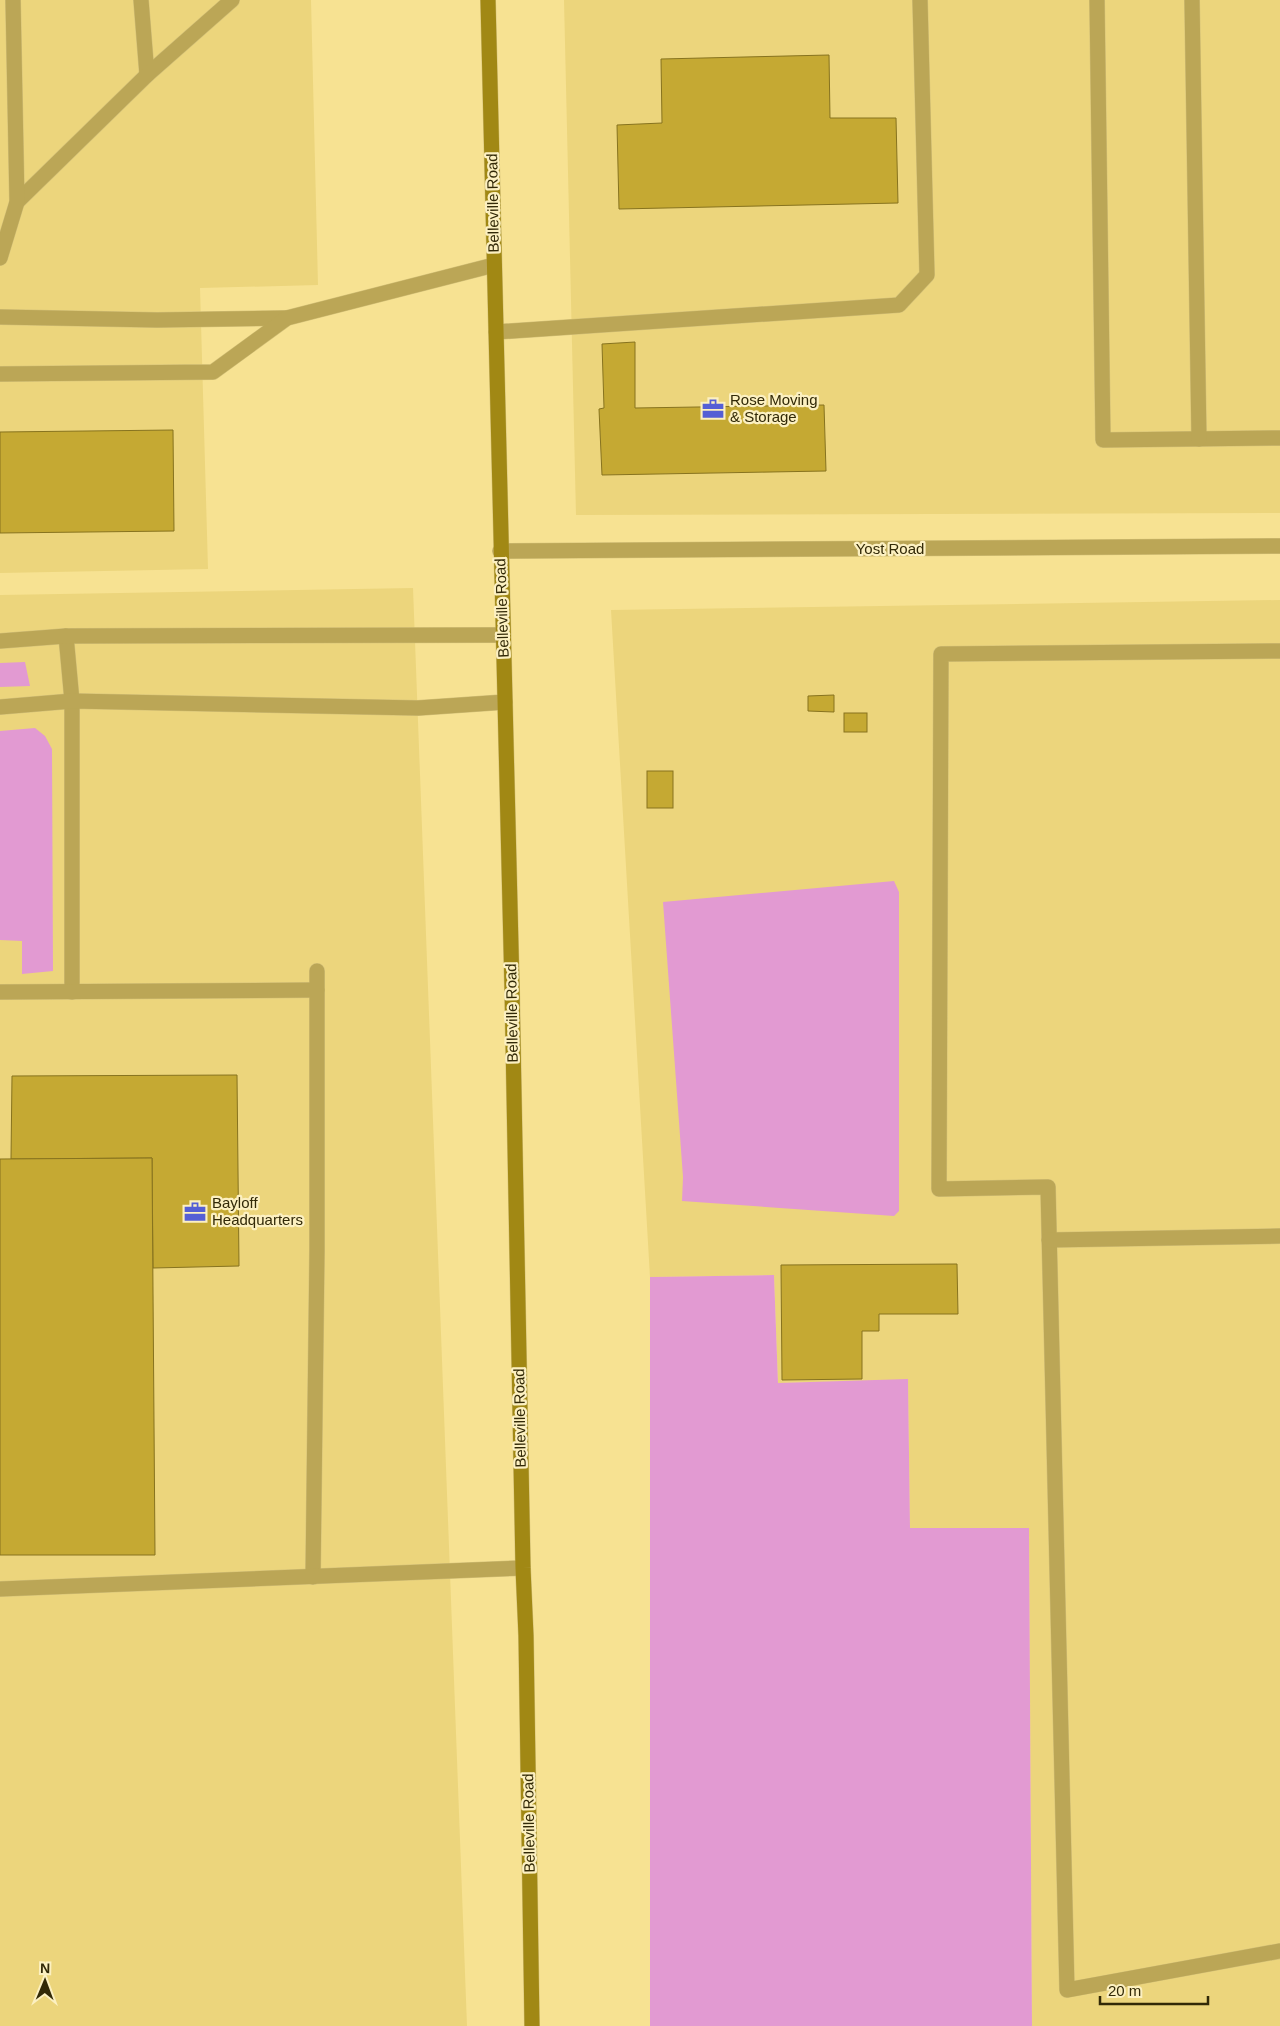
<svg xmlns="http://www.w3.org/2000/svg" width="1280" height="2026" viewBox="0 0 1280 2026" font-family="Arial,sans-serif">
  <rect width="100%" height="100%" fill="#f7e292"/>
  <g fill="#ecd57c">
    <polygon points="0,0 311,0 318,285 200,288 208,569 0,573"/>
    <polygon points="564,0 1280,0 1280,513 576,515"/>
    <polygon points="413,588 467,2026 0,2026 0,595"/>
    <polygon points="1280,600 1280,2026 1032,2026 1029,1528 910,1528 908,1380 778,1383 774,1275 650,1277 611,610"/>
  </g>
  <g fill="#e29ad2">
    <polygon points="25,662 30,686 0,687 0,663"/>
    <polygon points="35,728 45,736 52,749 53,971 22,974 22,941 0,940 0,731"/>
    <polygon points="894,881 899,892 899,1211 894,1216 682,1201 683,1177 663,902"/>
    <polygon points="774,1275 778,1383 908,1379 910,1528 1029,1528 1032,2026 650,2026 650,1277"/>
  </g>
  <g fill="#c5a933" stroke="#87731f">
    <polygon points="829,55 830,118 896,118 898,203 619,209 617,125 662,123 661,59"/>
    <polygon points="635,342 635,408 824,405 826,471 602,475 599,409 604,408 602,344"/>
    <polygon points="173,430 174,531 0,533 0,432"/>
    <polygon points="834,695 834,712 808,711 808,696"/>
    <rect x="844" y="713" width="23" height="19"/>
    <rect x="647" y="771" width="26" height="37"/>
    <polygon points="237,1075 239,1266 153,1268 152,1158 11,1159 12,1076"/>
    <polygon points="152,1158 155,1555 0,1555 0,1159"/>
    <polygon points="957,1264 958,1314 879,1314 879,1331 862,1331 862,1379 782,1380 781,1265"/>
  </g>
  <g fill="none" stroke-linecap="round" stroke-linejoin="round">
    <g stroke="#d4c179" stroke-width="16">
      <g id="lane">
        <polyline points="141,0 147,75"/>
        <polyline points="1097,0 1103,440 1280,438"/>
        <polyline points="1192,0 1199,439"/>
        <polyline points="17,202 147,75 232,0"/>
        <polyline points="0,258 17,202 13,0"/>
        <polyline points="0,317 157,320 287,318"/>
        <polyline points="496,332 899,305 927,275 920,0"/>
        <polyline points="0,374 213,372 287,318 494,265"/>
        <polyline points="1280,651 941,654 939,1189 1048,1187 1067,1990 1280,1951"/>
        <polyline points="72,701 72,992"/>
        <polyline points="0,992 317,990"/>
        <polyline points="1049,1240 1280,1236"/>
        <polyline points="313,1577 317,1250 317,971"/>
        <polyline points="0,1589 523,1568"/>
      </g>
    </g>
    <g stroke="#d4c179" stroke-width="16">
      <g id="street">
        <polyline points="500,551 1280,546"/>
        <polyline points="66,636 72,701"/>
        <polyline points="0,641 66,636 503,635"/>
        <polyline points="0,707 72,701 418,708 505,702"/>
      </g>
    </g>
    <g stroke="#d4c179" stroke-width="16">
      <polyline id="secondary" points="488,0 512,988 523,1568 526,1636 532,2026"/>
    </g>
    <use href="#lane" stroke="#bba656" stroke-width="15"/>
    <use href="#street" stroke="#bba656" stroke-width="15"/>
    <use href="#secondary" stroke="#a18814" stroke-width="15"/>
  </g>
  <defs>
    <g id="office-bare" transform="scale(1.725)"><path d="M-6-3h4V-5.5h4V-3h4V5H-6ZM-1-4.5V-3h2v-1.5ZM-6 0V1H6V0Z" fill="#555fd5" stroke="#fcf0c1" stroke-width="2.5" paint-order="stroke"/></g>
  </defs>
  <g fill-rule="evenodd">
    <use href="#office-bare" x="713" y="409"/>
    <use href="#office-bare" x="195" y="1212"/>
  </g>
  <g text-anchor="middle" stroke-width="4.5" stroke-linejoin="round" paint-order="stroke">
    <g font-size="15" fill="#322907" stroke="#fcf0c1">
      <text transform="translate(493 203) rotate(-91)" y="5">Belleville Road</text>
      <text x="890" y="554">Yost Road</text>
      <text transform="translate(502 608) rotate(-92)" y="5">Belleville Road</text>
      <text transform="translate(512 1013) rotate(-91)" y="5">Belleville Road</text>
      <text transform="translate(520 1418) rotate(-91)" y="5">Belleville Road</text>
      <text transform="translate(529 1823) rotate(-91)" y="5">Belleville Road</text>
    </g>
    <g font-size="15" fill="#322907" stroke="#fcf0c1" text-anchor="start">
      <text x="730" y="405">Rose Moving<tspan x="730" dy="17">&amp; Storage</tspan></text>
      <text x="212" y="1208">Bayloff<tspan x="212" dy="17">Headquarters</tspan></text>
    </g>
  </g>
  <g transform="translate(45 1981) rotate(1)" stroke="#fcf0c1" stroke-width="4" paint-order="stroke">
  <path d="M0-4L9 19L0 12L-9 19Z" fill="#322907"/>
  <text y="-8" font-size="14" font-weight="bold" text-anchor="middle" fill="#322907">N</text>
  </g>
  <path d="M1100 1996v8h108v-8" fill="none" stroke="#322907" stroke-width="2.5"/>
  <text x="1108" y="1996" font-size="15" fill="#322907" stroke="#fcf0c1" stroke-width="4" paint-order="stroke">20 m</text>
</svg>
